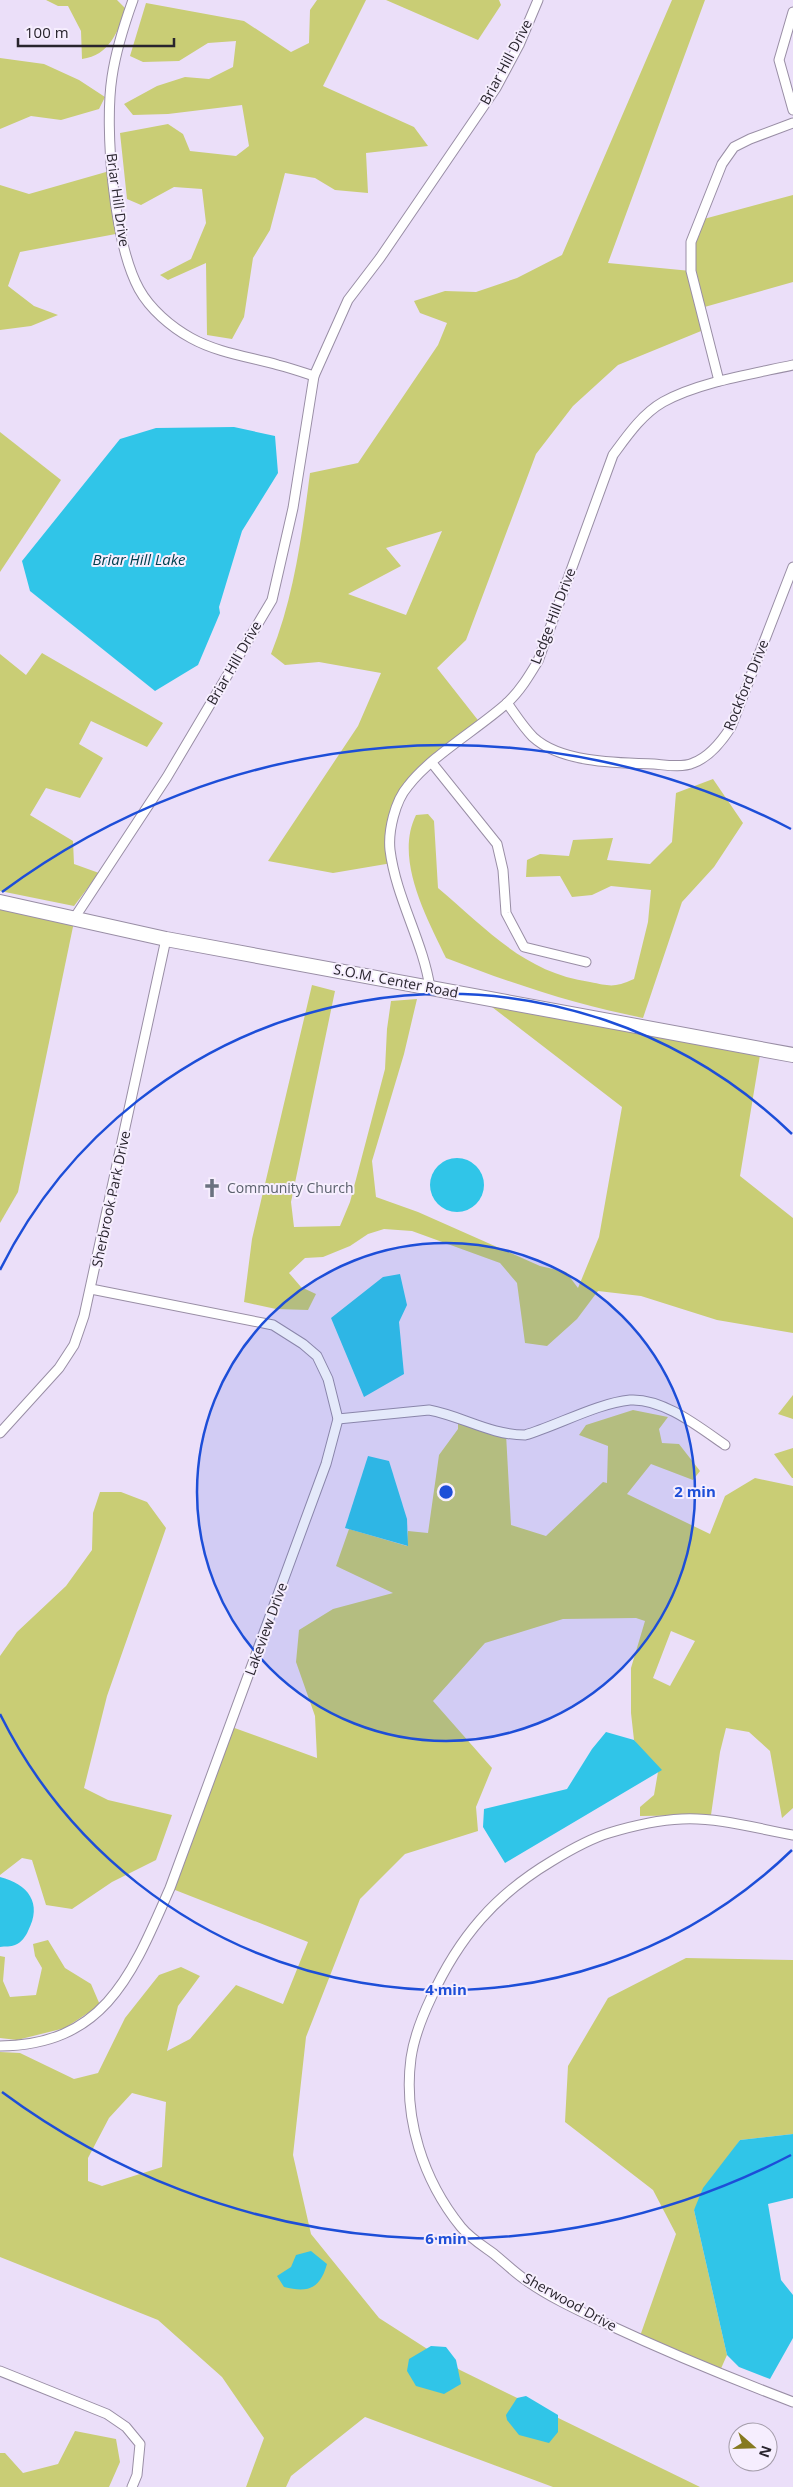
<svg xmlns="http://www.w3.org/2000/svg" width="793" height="2487" viewBox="0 0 793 2487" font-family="'Open Sans',sans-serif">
  <rect width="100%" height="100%" fill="#ebdff9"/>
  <g fill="#c9cd75" fill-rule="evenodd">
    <path d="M 46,0 L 117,0 L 127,10 C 116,33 110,55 82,59 L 81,31 L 68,6 L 58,6 Z"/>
    <polygon points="317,0 366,0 323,86 414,127 428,146 366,153 368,193 335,190 315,178 285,173 270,230 253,258 244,317 232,339 207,335 206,263 168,280 160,275 191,259 206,223 202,189 174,187 141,205 127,199 120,133 168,124 183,134 190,151 236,156 249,146 242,105 168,114 133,115 124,104 157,86 185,77 209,79 233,67 236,41 208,43 179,61 143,62 130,56 146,3 244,21 291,52 309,43 310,10"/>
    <polygon points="386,0 499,0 501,5 478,40"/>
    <path d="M 672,0 L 705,0 L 608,263 L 691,271 L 691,242 L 700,220 L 793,195 L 793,282 L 701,308 L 706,329 L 618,365 L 573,406 L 536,454 L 466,640 L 437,668 L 481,724 L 407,786 L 396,808 L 392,863 L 333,873 L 268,861 L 358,726 L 381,673 L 319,662 L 285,665 L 271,654 C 294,597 302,535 310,473 L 358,463 L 438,345 L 447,323 L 420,313 L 414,301 L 445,291 L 476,292 L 517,278 L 562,255 ZM 442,531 L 406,615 L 348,594 L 401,566 L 386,548 Z"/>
    <polygon points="0,58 44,64 79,80 105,97 99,109 61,120 31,116 0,129"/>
    <polygon points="113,170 121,233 20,252 8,286 34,306 58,315 31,326 0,330 0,185 29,194"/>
    <polygon points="0,432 61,480 0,572"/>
    <polygon points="42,653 163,723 147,747 91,721 79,744 103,758 80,798 46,788 30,815 73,841 74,864 99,873 74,906 0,891 0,654 26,675"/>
    <path d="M 713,779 L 743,823 L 714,867 L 682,902 L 643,1018 C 576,1005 510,983 446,958 C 427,918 394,859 416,815 L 428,814 L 434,821 L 438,888 C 487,929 523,972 590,982 C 610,986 614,988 634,979 L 648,922 L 651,890 L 611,886 L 592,895 L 572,897 L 560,876 L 526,877 L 527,860 L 540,854 L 569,856 L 573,840 L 613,838 L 607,860 L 650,864 L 672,842 L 676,793 Z"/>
    <polygon points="0,902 75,917 18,1192 0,1223"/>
    <polygon points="312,985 335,991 291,1202 294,1227 340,1226 350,1202 385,1069 387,1029 391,1001 417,999 404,1054 372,1161 376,1197 418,1212 540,1266 566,1272 578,1288 599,1237 622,1107 479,997 761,1049 740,1176 793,1218 793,1333 717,1320 641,1296 598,1291 577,1319 547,1346 525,1343 517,1283 500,1263 412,1231 384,1229 368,1234 350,1246 323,1257 305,1258 289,1273 301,1287 316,1294 308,1310 276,1309 244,1302 252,1239"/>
    <polygon points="793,1395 793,1419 778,1414"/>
    <path d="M 633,1410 L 668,1417 L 659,1429 L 662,1443 L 679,1444 L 700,1471 L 693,1480 L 651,1464 L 627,1494 L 710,1534 L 725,1496 L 755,1478 L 793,1486 L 793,1808 L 782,1818 L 770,1751 L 749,1732 L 726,1728 L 720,1752 L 711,1815 L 640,1816 L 640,1807 L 654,1795 L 658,1772 L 634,1740 L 631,1713 L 631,1668 L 645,1621 L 636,1618 L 563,1619 L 485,1643 L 433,1701 L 492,1768 L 476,1807 L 478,1831 L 405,1854 L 360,1899 L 306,2037 L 293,2155 L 311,2234 L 379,2318 L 460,2370 L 700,2487 L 553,2487 L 365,2417 L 291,2476 L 286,2487 L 246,2487 L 264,2438 L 222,2377 L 158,2320 L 0,2257 L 0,2052 L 20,2053 L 74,2079 L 98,2073 L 125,2018 L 159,1975 L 181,1967 L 200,1976 L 178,2006 L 167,2051 L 190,2039 L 236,1985 L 283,2004 L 308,1942 L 170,1888 L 229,1726 L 317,1758 L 315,1716 L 296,1662 L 299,1630 L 333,1609 L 393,1593 L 336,1566 L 349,1529 L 407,1546 L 408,1531 L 428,1533 L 439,1455 L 458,1429 L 458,1418 L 506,1434 L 511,1525 L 546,1536 L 603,1482 L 607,1483 L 608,1446 L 579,1435 L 586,1425 ZM 671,1631 L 695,1641 L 670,1686 L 653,1678 ZM 132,2093 L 166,2102 L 162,2167 L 102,2186 L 88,2181 L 88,2158 L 109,2118 Z"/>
    <polygon points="793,1448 793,1478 792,1478 774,1454"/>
    <polygon points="100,1492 121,1492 147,1502 166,1528 107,1696 84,1788 108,1800 172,1815 156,1860 112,1882 72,1909 46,1905 32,1860 22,1858 0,1875 0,1656 17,1632 66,1586 92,1550 93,1513"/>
    <polygon points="48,1940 65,1968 91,1984 100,2005 65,2028 17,2040 0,2038 0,1956 5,1957 3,1981 10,1997 36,1995 42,1968 35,1956 33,1944"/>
    <polygon points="686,1958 793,1960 793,2134 740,2140 694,2210 727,2355 719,2373 639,2339 676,2234 653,2190 565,2122 568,2066 608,1998"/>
    <polygon points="75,2431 116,2439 120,2462 109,2487 0,2487 0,2453 5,2453 23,2473 58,2464"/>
  </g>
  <g fill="#30c5e8">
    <polygon points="234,427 275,436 278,473 242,531 219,607 220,613 198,665 155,691 30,591 22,561 120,439 156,428"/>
    <circle cx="457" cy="1185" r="27"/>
    <polygon points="400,1274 407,1305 399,1322 404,1374 364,1397 331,1318 383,1277"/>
    <polygon points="368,1456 389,1461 407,1519 408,1546 345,1528"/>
    <polygon points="606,1732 634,1740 662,1770 505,1863 483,1827 484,1809 567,1789 592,1749"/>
    <path d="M 0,1877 C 28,1884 43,1903 28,1931 C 26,1936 21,1943 15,1945 C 11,1947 5,1946 0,1947 Z"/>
    <polygon points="793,2134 793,2198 768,2204 781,2280 793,2295 793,2338 770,2379 739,2367 727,2355 694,2210 703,2188 740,2140"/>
    <path d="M 311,2251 L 327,2264 C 320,2289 308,2293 284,2287 L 277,2276 L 291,2267 L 296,2255 Z"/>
    <polygon points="431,2346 446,2347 456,2360 461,2384 444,2394 416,2386 407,2371 409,2359"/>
    <polygon points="526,2396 558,2415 558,2432 549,2443 519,2435 507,2420 506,2415 517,2398"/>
  </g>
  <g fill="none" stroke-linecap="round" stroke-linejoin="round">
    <g stroke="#998ea5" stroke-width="11">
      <g id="minor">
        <path d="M 133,0 C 124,25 116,50 112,77 C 104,129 114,243 139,289 C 150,309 171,327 191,338 C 218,353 250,357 278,365 C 290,368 302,372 314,376"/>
        <polyline points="793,12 779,60 793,110"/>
        <polyline points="719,381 691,271 691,242 722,164 734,147 750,139 793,123"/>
        <path d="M 507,703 C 515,714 523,727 533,737 C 561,763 618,763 654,764 C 666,765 682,768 693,763 C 710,757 722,741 731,727 L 793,567"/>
        <polyline points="432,763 497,844 503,870 506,913 524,947 586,962"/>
        <polyline points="75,917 167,777 272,600 293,508 314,376 348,300 380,258 496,88 519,45 538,0"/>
        <path d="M 430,988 C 423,941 396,898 390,850 C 388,831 395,801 408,786 C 431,756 478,729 507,703 C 520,691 529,676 538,661 L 613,455 C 627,436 642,414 663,402 C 699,382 752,374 793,365"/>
        <path d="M 338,1419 L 429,1410 C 462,1416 490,1435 525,1435 C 556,1426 598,1403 630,1400 C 663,1398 699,1427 725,1445"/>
        <polyline points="0,1433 59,1368 74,1345 84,1316 166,939"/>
        <path d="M 793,1835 C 759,1829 717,1817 682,1819 C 658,1820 632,1826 609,1833 C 589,1839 570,1850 552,1861 C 495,1895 459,1937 431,1998 C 422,2017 414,2037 411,2058 C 403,2118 423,2180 461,2227 C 470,2238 483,2246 494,2254 C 505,2263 515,2273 527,2281 C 551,2298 580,2311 607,2324 C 667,2352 730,2378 793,2402"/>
        <path d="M 0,2046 C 106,2045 133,1972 170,1888 L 326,1464 L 338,1419 L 328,1379 L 317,1356 L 303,1344 L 273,1325 L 91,1289"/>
        <polyline points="0,2371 107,2414 126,2427 140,2444 137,2475 132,2487"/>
      </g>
    </g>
    <g stroke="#998ea5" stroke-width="16">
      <polyline id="primary" points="0,902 166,939 793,1055"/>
    </g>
    <use href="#minor" stroke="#fff" stroke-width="9"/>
    <use href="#primary" stroke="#fff" stroke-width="14"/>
  </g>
  <circle cx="446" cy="1492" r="249" fill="#1d4ed8" fill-opacity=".12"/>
  <g fill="none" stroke="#1d4ed8" stroke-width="2.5">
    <circle cx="446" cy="1492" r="249"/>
    <path d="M792 1850A498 498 0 0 1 0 1714M0 1270A498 498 0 0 1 792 1134"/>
    <path d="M791 2155A747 747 0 0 1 2 2092M2 892A747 747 0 0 1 791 829"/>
  </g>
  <defs>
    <g id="church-bare" transform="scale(1.5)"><path d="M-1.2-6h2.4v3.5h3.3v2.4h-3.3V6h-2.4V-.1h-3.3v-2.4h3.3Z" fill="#6b7280" stroke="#f6eefe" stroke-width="2.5" paint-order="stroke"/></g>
  </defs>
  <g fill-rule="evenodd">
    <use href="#church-bare" x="212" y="1188"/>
  </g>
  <g text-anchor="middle" stroke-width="4" stroke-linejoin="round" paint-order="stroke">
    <g font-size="14" fill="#28242d" stroke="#f6eefe">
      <text transform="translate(506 62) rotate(-62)" y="5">Briar Hill Drive</text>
      <text transform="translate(118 200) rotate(82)" y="5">Briar Hill Drive</text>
      <text transform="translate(553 616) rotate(-69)" y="5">Ledge Hill Drive</text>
      <text transform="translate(234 663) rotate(-60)" y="5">Briar Hill Drive</text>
      <text transform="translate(746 685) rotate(-68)" y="5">Rockford Drive</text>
      <text transform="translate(396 981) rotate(11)" y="5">S.O.M. Center Road</text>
      <text transform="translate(111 1199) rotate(-78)" y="5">Sherbrook Park Drive</text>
      <text transform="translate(266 1629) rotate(-70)" y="5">Lakeview Drive</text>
      <text transform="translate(570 2302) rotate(29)" y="5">Sherwood Drive</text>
    </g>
    <g font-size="14" fill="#5b616d" stroke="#f6eefe" text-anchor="start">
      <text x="227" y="1193">Community Church</text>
    </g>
    <g font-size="15" font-style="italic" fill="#00404f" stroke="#f6eefe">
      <text x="139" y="565">Briar Hill Lake</text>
    </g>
  </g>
  <circle cx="446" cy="1492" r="8" fill="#1d4ed8" stroke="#f6eefe" stroke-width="2.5"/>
  <g font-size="15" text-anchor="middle" font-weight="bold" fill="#1d4ed8" stroke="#f6eefe" stroke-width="4" stroke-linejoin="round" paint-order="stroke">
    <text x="695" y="1497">2 min</text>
    <text x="446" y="1995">4 min</text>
    <text x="446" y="2244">6 min</text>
  </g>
  <g transform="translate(753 2447) rotate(110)"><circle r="24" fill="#f6eefe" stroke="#a49daa"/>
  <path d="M0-4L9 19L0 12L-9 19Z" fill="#867a20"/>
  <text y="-8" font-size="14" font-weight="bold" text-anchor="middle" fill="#28242d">N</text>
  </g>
  <path d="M18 38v8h156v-8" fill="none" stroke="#28242d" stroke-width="2.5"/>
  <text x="25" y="38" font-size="15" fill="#28242d" stroke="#f6eefe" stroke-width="4" paint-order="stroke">100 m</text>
</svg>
